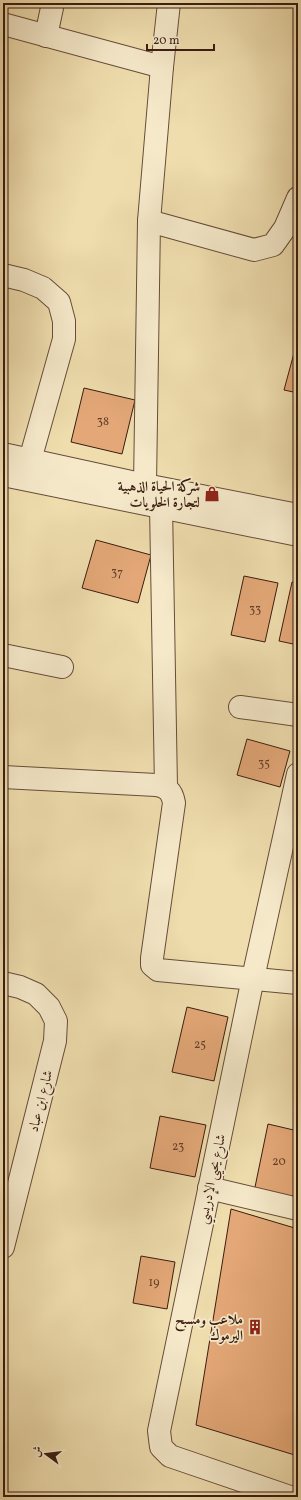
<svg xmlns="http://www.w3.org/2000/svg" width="301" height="1500" viewBox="0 0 301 1500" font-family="Vollkorn,Amiri,serif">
  <rect width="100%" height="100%" fill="#efddae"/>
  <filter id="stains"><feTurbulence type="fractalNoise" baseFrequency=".005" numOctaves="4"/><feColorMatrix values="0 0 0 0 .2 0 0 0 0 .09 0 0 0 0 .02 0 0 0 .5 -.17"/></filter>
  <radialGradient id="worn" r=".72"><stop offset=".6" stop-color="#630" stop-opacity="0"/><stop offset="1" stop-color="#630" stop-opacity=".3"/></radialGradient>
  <g fill="#e4a878" stroke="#3a1c11">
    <polygon points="294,353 298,355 298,393 284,390"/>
    <polygon points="84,388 135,400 122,454 71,442"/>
    <polygon points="96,540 151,555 138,603 82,588"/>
    <polygon points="244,576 278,583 265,642 231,635"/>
    <polygon points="292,582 298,583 298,645 279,641"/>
    <polygon points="247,739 290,751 280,787 237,775"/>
    <polygon points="187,1007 228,1017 214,1081 172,1072"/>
    <polygon points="160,1116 206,1125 195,1177 150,1168"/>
    <polygon points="268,1124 298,1131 298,1201 254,1192"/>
    <polygon points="231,1209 298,1229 298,1456 196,1425"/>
    <polygon points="141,1256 175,1262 167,1309 133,1303"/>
    <polygon points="130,1493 143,1497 129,1497"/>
  </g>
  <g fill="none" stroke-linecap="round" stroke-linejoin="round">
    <g stroke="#674c38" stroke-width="24">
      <g id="minor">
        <polyline points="3,24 162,67"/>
        <polyline points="46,36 53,3"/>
        <polyline points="149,221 254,250 273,245 285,228 298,198"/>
        <polyline points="3,275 24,280 43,288 59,302 64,321 64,339 30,460"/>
        <polyline points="3,454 145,485 298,515"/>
        <polyline points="3,475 298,535"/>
        <polyline points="145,485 149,221 162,67 169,3"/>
        <polyline points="161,506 166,787"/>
        <polyline points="3,655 62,667"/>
        <polyline points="240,707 298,715"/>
        <path d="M 3,777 L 156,785 C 167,787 172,791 174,803 L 152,958 L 152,965 L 158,970 L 298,983"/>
        <polyline points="3,983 20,987 36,994 49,1007 56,1021 55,1041 3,1247"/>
        <polyline points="209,1188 298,1209"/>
        <polyline points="290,1497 170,1456 161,1447 159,1431 253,978 298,774"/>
      </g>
    </g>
    <use href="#minor" stroke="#f5e9ca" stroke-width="22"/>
  </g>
  <defs>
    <g id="shop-bare" transform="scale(1.2)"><path d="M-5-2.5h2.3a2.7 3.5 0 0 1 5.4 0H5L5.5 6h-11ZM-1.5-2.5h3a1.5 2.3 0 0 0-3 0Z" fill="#8f2418" stroke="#f5e9ca" stroke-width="2.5" paint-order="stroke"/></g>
    <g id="building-bare" transform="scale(1.2)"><path d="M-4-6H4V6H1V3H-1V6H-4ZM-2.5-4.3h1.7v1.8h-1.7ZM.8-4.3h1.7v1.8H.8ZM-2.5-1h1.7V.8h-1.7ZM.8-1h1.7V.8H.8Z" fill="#8f2418" stroke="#f5e9ca" stroke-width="2.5" paint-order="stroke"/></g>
  </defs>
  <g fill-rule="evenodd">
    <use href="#shop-bare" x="212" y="494"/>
    <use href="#building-bare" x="255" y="1327"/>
  </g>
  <g text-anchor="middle" stroke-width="3.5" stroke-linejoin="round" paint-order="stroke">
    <g font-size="12" fill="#643f2b">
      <text x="103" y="425">38</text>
      <text x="117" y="576">37</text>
      <text x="255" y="613">33</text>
      <text x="264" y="767">35</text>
      <text x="200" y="1048">25</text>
      <text x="178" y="1150">23</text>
      <text x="279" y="1165">20</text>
      <text x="154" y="1286">19</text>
    </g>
    <g font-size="14" font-weight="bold" fill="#3a1c11" stroke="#f5e9ca" text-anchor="end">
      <text x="200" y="491">شركة الحياة الذهبية<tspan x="200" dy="16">لتجارة الخلويات</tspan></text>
      <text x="243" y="1324">ملاعب ومسبح<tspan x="243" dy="16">اليرموك</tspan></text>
    </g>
    <g font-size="14" fill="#3a1c11" stroke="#f5e9ca">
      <text transform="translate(40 1101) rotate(-76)" y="5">شارع ابن عباد</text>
      <text transform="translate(211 1179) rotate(-78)" y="5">شارع يحيى الإدريسي</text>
    </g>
  </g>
  <rect width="301" height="1500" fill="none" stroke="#efddae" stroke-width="16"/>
  <rect x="4" y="4" width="293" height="1492" fill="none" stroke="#3a1c11" stroke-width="2"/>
  <rect x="8" y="8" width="285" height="1484" fill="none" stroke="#3a1c11"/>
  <g transform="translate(46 1454) rotate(285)" stroke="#f5e9ca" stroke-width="3" paint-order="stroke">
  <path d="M0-3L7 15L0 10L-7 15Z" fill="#3a1c11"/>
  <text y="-6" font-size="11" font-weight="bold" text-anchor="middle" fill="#3a1c11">ش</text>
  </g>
  <path d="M147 44v6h67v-6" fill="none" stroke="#3a1c11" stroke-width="2"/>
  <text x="153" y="44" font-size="12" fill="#3a1c11" stroke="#f5e9ca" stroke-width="3" paint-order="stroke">20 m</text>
  <rect width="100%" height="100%" filter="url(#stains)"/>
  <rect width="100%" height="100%" fill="url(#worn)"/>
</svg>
